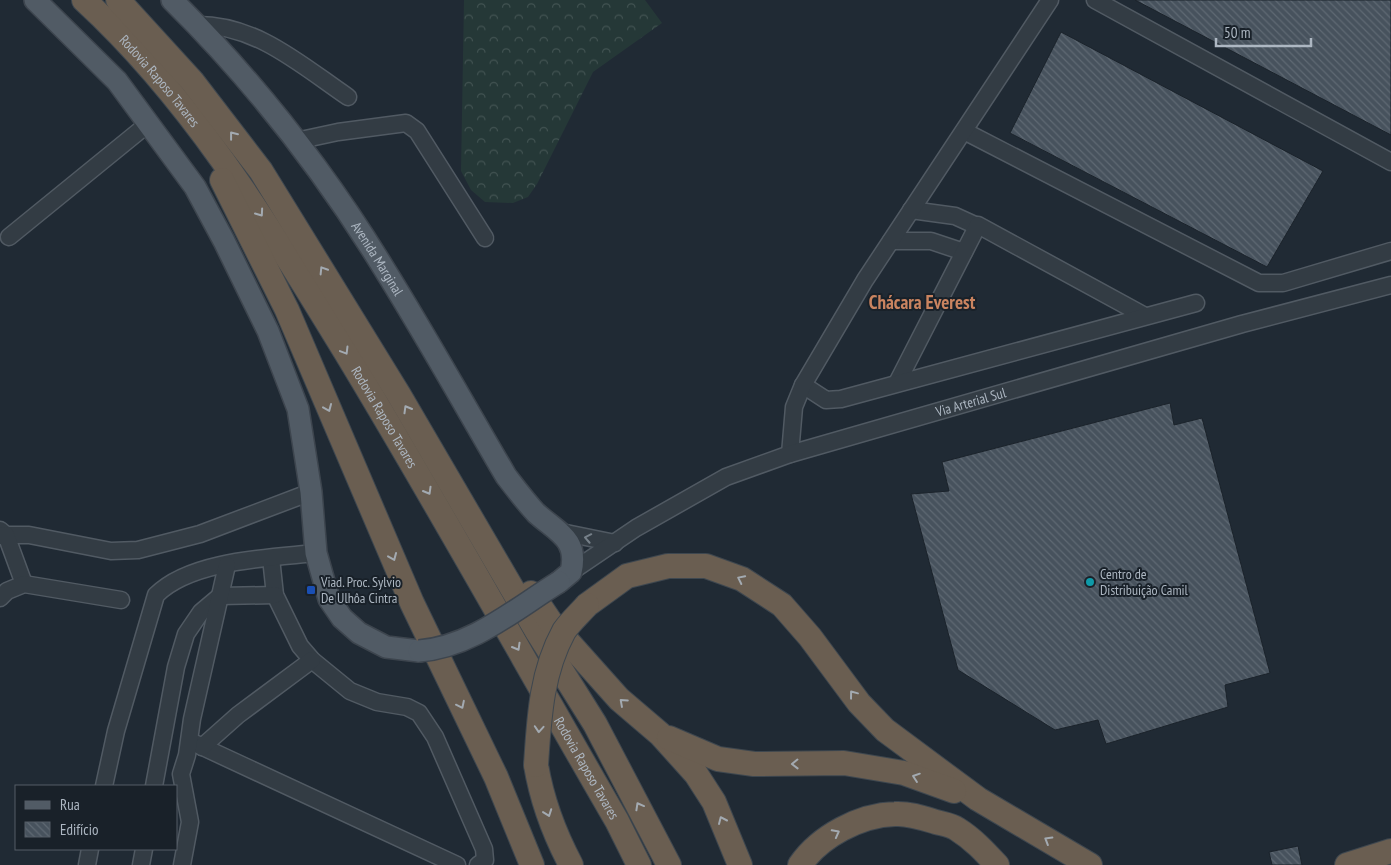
<svg xmlns="http://www.w3.org/2000/svg" width="1391" height="865" viewBox="0 0 1391 865" font-family="'PT Sans Narrow',sans-serif">
  <defs>
    <pattern id="forest-crowns" width="20" height="18" patternUnits="userSpaceOnUse" patternTransform="scale(1.25)"><rect width="20" height="18" fill="#253837"/><path d="M2 6a3 3 0 1 1 6 0M12 15a3 3 0 1 1 6 0" fill="none" stroke="#425352"/></pattern>
    <pattern id="building-back-hatch" width="6" height="6" patternUnits="userSpaceOnUse" patternTransform="scale(1.25)"><rect width="6" height="6" fill="#47525d"/><path d="M-1 5l2 2M0 0l6 6M5-1l2 2" fill="none" stroke="#5f6973"/></pattern>
  </defs>
  <rect width="100%" height="100%" fill="#202a34"/>
  <polygon fill="url(#forest-crowns)" points="464,0 645,0 662,23 593,72 537,184 528,197 513,203 485,202 471,190 461,171"/>
  <g fill="url(#building-back-hatch)" stroke="#1b232b">
    <polygon points="1135,0 1391,0 1391,135"/>
    <polygon points="1061,32 1323,171 1267,267 1010,133"/>
    <polygon points="1170,403 1174,425 1202,418 1270,673 1225,685 1228,707 1106,744 1098,720 1055,730 958,670 911,494 949,491 942,462"/>
    <polygon points="1298,846 1302,865 1272,865 1269,852"/>
  </g>
  <g fill="none" stroke-linecap="round" stroke-linejoin="round">
    <g stroke="#515a63" stroke-width="19">
      <g id="minor">
        <polyline points="1095,0 1391,162"/>
        <path d="M 198,25 C 257,25 301,65 348,97"/>
        <polyline points="964,131 1259,283 1283,283 1391,251"/>
        <polyline points="296,141 338,132 406,123 417,131 485,238"/>
        <polyline points="911,210 955,216 977,226"/>
        <polyline points="9,237 149,123"/>
        <polyline points="891,241 931,241 964,252"/>
        <polyline points="897,383 978,225 1145,316"/>
        <polyline points="803,385 826,400 841,399 1196,303"/>
        <polyline points="790,454 794,407 803,385 865,280 1050,0"/>
        <polyline points="0,530 6,535 29,535 111,551 138,550 200,534 311,492"/>
        <polyline points="561,532 615,543"/>
        <polyline points="0,536 6,535 24,584"/>
        <polyline points="271,558 275,595 300,646 312,660 350,691 377,702 407,707 419,713 435,737 484,849 485,860 478,865"/>
        <path id="s1" d="M 571,572 L 636,528 L 726,477 L 790,454 L 1242,324 L 1391,285"/>
        <polyline points="0,598 7,591 24,584 121,600"/>
        <polyline points="190,741 457,865"/>
        <polyline points="202,747 238,715 312,660"/>
        <path d="M 104,786 L 116,731 L 156,595 C 191,560 269,558 316,553"/>
        <polyline points="154,786 176,667 186,634 201,612 220,596 275,595"/>
        <polyline points="87,865 90,849"/>
        <polyline points="141,865 144,849"/>
        <polyline points="182,865 190,822 181,774 187,755 192,719 227,565"/>
      </g>
    </g>
    <g stroke="#3d454e" stroke-width="24">
      <g id="major">
        <polyline points="35,0 117,81 195,187 224,241 268,331 298,409 311,492 316,553 329,599 342,618 359,633 386,647 419,651"/>
        <path id="s2" d="M 172,0 C 253,80 324,171 383,267 C 426,336 465,406 506,476 C 516,489 525,501 536,513 C 557,532 579,539 571,572 L 559,582"/>
      </g>
    </g>
    <g stroke="#3e474f" stroke-width="26">
      <g id="highway">
        <path id="s3" d="M 84,0 C 193,100 269,227 345,351 C 439,506 526,664 617,821 L 639,865"/>
        <polyline points="118,0 192,81 261,171 399,395 538,633 595,724 669,865"/>
        <polyline points="222,180 287,310 412,603 496,777 532,865"/>
        <polyline points="531,593 552,624 619,699 660,734 696,774 714,802 740,865"/>
        <polyline points="587,605 627,576 668,566 706,566 742,579 782,605 810,637 859,703 885,730 978,799 1090,865"/>
        <polyline points="669,738 718,759 754,764 844,763 904,773 954,791"/>
        <path d="M 536,765 C 542,801 554,833 571,865"/>
        <path d="M 800,865 C 820,836 860,815 895,814 C 908,813 923,818 936,822 C 943,824 951,825 957,829 C 973,839 985,852 997,865"/>
        <polyline points="1347,865 1391,851"/>
      </g>
    </g>
    <use href="#minor" stroke="#333c44" stroke-width="16"/>
    <use href="#major" stroke="#515b65" stroke-width="21"/>
    <use href="#highway" stroke="#6a5e51" stroke-width="24"/>
    <g stroke="#3d454e" stroke-width="24" stroke-linecap="butt">
      <path id="major-bridge" d="M 419,651 C 472,647 515,609 559,582"/>
    </g>
    <g stroke="#3e474f" stroke-width="26" stroke-linecap="butt">
      <path id="highway-bridge" d="M 536,765 C 539,719 541,673 564,631 C 570,622 580,613 587,605"/>
    </g>
    <use href="#major-bridge" stroke="#515b65" stroke-width="21"/>
    <use href="#highway-bridge" stroke="#6a5e51" stroke-width="24"/>
  </g>
  <defs><path id="oneway-chevron" d="M-2-3.5L2.5 0L-2 3.5" fill="none" stroke-width="1.6" stroke-linecap="round" stroke-linejoin="round" transform="scale(1.25)"/></defs>
  <g stroke="#a3aab1">
    <use href="#oneway-chevron" transform="translate(233 135) rotate(-128)"/>
    <use href="#oneway-chevron" transform="translate(260 213) rotate(55)"/>
    <use href="#oneway-chevron" transform="translate(323 270) rotate(-122)"/>
    <use href="#oneway-chevron" transform="translate(345 351) rotate(59)"/>
    <use href="#oneway-chevron" transform="translate(328 408) rotate(67)"/>
    <use href="#oneway-chevron" transform="translate(407 409) rotate(-120)"/>
    <use href="#oneway-chevron" transform="translate(428 491) rotate(60)"/>
    <use href="#oneway-chevron" transform="translate(393 557) rotate(67)"/>
    <use href="#oneway-chevron" transform="translate(741 579) rotate(-154)"/>
    <use href="#oneway-chevron" transform="translate(517 647) rotate(60)"/>
    <use href="#oneway-chevron" transform="translate(853 694) rotate(-127)"/>
    <use href="#oneway-chevron" transform="translate(623 702) rotate(-138)"/>
    <use href="#oneway-chevron" transform="translate(461 705) rotate(64)"/>
    <use href="#oneway-chevron" transform="translate(539 729) rotate(94)"/>
    <use href="#oneway-chevron" transform="translate(795 764) rotate(179)"/>
    <use href="#oneway-chevron" transform="translate(916 777) rotate(-161)"/>
    <use href="#oneway-chevron" transform="translate(639 806) rotate(-119)"/>
    <use href="#oneway-chevron" transform="translate(548 813) rotate(70)"/>
    <use href="#oneway-chevron" transform="translate(722 820) rotate(-114)"/>
    <use href="#oneway-chevron" transform="translate(836 833) rotate(-28)"/>
    <use href="#oneway-chevron" transform="translate(1048 840) rotate(-149)"/>
  </g>
  <use stroke="#768089" href="#oneway-chevron" transform="translate(588 538) rotate(-169)"/>
  <circle fill="#0f9aa8" stroke="#192129" stroke-width="2" cx="1090" cy="582" r="5"/>
  <rect fill="#1a4fb4" stroke="#192129" stroke-width="2" x="306" y="585" width="10" height="10" rx="2.5"/>
  <g text-anchor="middle" stroke-width="4" stroke-linejoin="round" paint-order="stroke">
    <g font-size="14" fill="#adb7c2" stroke="#192129">
      <text dy="5" stroke="none"><textPath href="#s3" startOffset="111">Rodovia Raposo Tavares</textPath></text>
      <text dy="5" stroke="none"><textPath href="#s2" startOffset="331">Avenida Marginal</textPath></text>
      <text dy="5" stroke="none"><textPath href="#s1" startOffset="438">Via Arterial Sul</textPath></text>
      <text dy="5" stroke="none"><textPath href="#s3" startOffset="516">Rodovia Raposo Tavares</textPath></text>
      <text dy="5" stroke="none"><textPath href="#s3" startOffset="921">Rodovia Raposo Tavares</textPath></text>
    </g>
    <g font-size="14" fill="#adb7c2" stroke="#192129" text-anchor="start">
      <text x="1100" y="579">Centro de<tspan x="1100" dy="16">Distribuição Camil</tspan></text>
      <text x="321" y="587">Viad. Proc. Sylvio<tspan x="321" dy="16">De Ulhôa Cintra</tspan></text>
    </g>
    <g font-size="19" font-weight="bold" fill="#ca8460" stroke="#192129">
      <text x="922" y="309">Chácara Everest</text>
    </g>
  </g>
  <rect x="15" y="785" width="162" height="65" fill="#192129" stroke="#545d66"/>
  <rect x="25" y="801" width="25" height="8" fill="#515b65" stroke="#545d66"/>
  <text x="60" y="810" font-size="15" fill="#adb7c2">Rua</text>
  <rect x="25" y="822" width="25" height="15" fill="url(#building-back-hatch)" stroke="#545d66"/>
  <text x="60" y="835" font-size="15" fill="#adb7c2">Edifício</text>
  <path d="M1216 38v8h95v-8" fill="none" stroke="#adb7c2" stroke-width="2.5"/>
  <text x="1224" y="38" font-size="15" fill="#adb7c2" stroke="#192129" stroke-width="4" paint-order="stroke">50 m</text>
</svg>
